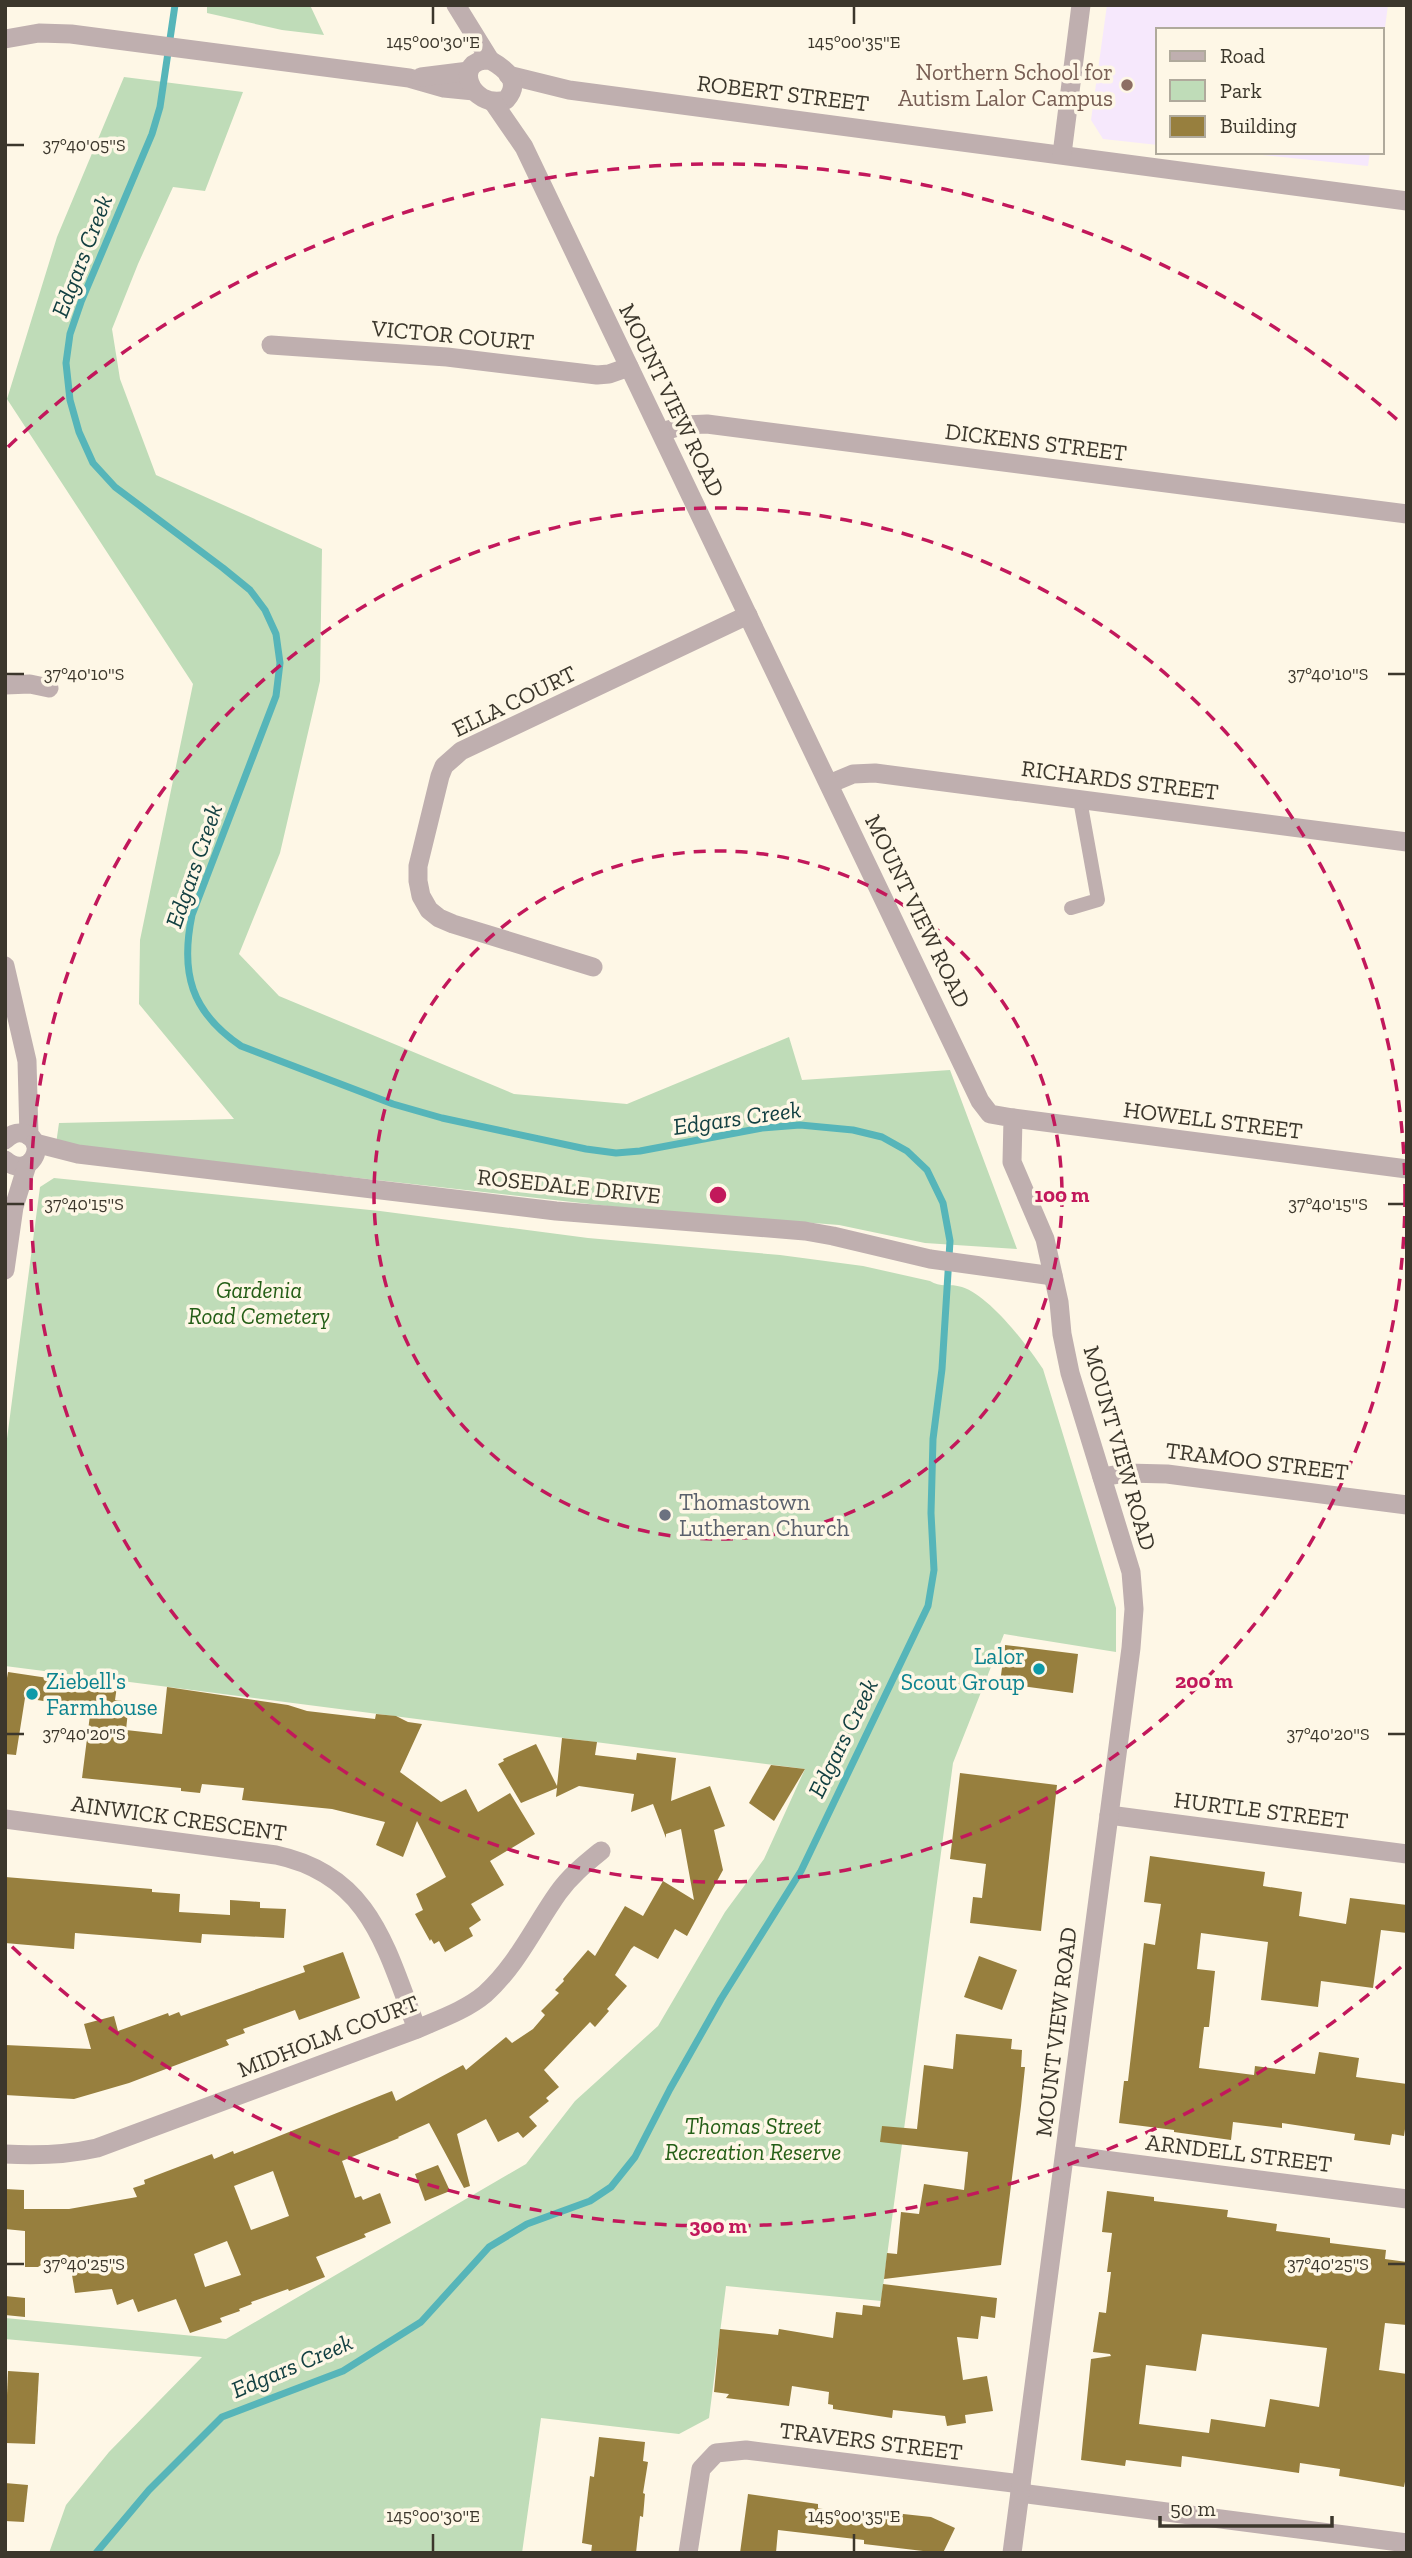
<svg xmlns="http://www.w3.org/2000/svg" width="1412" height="2558" viewBox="0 0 1412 2558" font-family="'Zilla Slab',serif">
  <rect width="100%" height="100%" fill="#fef7e6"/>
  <g fill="#f6e8fc">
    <polygon points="1107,5 1388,5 1382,50 1382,30 1158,30 1158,145 1103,139 1091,120"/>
    <polygon points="1234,152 1370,152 1368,166"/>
  </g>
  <g fill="#bfdcb8">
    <polygon points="207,5 310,5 324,35 282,30 207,13"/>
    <polygon points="124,77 243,92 205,191 173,187 138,264 112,329 120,379 156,475 322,549 320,681 280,853 239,954 279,996 514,1094 627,1104 789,1037 802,1080 950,1070 1017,1249 925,1243 839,1225 634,1209 56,1144 59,1123 234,1119 139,1004 140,940 193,684 7,399 57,237"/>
    <path d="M 54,1178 L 380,1211 L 588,1238 L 780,1255 L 863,1266 L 930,1281 C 940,1288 950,1283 962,1287 C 990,1296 1027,1345 1043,1369 L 1116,1608 L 1116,1652 L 1004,1634 L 953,1763 L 881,2301 L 726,2286 L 709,2418 L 679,2434 L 541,2418 L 522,2553 L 49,2553 L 66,2505 L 109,2452 L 202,2357 L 5,2339 L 5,2318 L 226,2339 L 526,2164 L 575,2101 L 658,2026 L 725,1912 L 764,1859 L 805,1769 L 5,1666 L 5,1454 L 40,1187 Z"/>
  </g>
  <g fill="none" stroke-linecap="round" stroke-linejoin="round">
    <path stroke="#56b5b9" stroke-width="7" d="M 96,2553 L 149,2490 L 222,2417 L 343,2371 L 421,2322 L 489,2247 L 527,2224 L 590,2201 L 611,2187 L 635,2157 L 670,2089 L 721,1999 L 801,1871 L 928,1606 L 934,1570 L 931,1513 L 933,1439 L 942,1369 L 950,1241 L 943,1203 L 927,1170 L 907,1151 L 882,1137 L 853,1130 L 800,1125 L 762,1128 L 640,1151 L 616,1153 L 586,1149 L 442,1118 L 393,1104 L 241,1046 C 191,1012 180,973 192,915 L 276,696 L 280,663 L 276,634 L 265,610 L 250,590 L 223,568 L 115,487 L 93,463 L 79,432 L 70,400 L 66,363 L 70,334 L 81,302 L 152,134 L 160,107 L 175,5"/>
  </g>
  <g fill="#977f3e" fill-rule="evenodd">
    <polygon points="1005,1645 1078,1654 1073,1693 1000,1683"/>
    <polygon points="8,1672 88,1684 117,1686 115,1700 129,1702 126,1730 162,1734 167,1687 288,1705 307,1711 375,1719 376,1714 396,1716 408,1722 422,1724 400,1772 441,1802 466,1789 478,1812 510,1793 535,1834 490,1861 504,1885 471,1904 481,1920 469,1928 473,1936 445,1952 439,1941 434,1944 431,1939 430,1941 415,1914 423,1910 416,1894 446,1877 417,1821 403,1857 376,1845 385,1822 332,1809 242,1800 244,1788 202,1784 200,1793 181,1791 181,1788 82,1778 90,1715 73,1713 74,1706 25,1698 16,1755 5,1754 5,1690"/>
    <path d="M 562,1738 L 597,1742 L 595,1755 L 636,1760 L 637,1753 L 676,1758 L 671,1801 L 710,1786 L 725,1826 L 714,1830 L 723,1870 L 687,1936 L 675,1929 L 658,1959 L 634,1946 L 631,1949 L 615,1975 L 627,1986 L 607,2009 L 609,2011 L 595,2027 L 590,2022 L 544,2070 L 559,2087 L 546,2098 L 549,2101 L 529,2117 L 537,2126 L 523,2138 L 518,2132 L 498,2142 L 486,2119 L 457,2134 L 470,2186 L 464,2188 L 429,2123 L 398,2137 L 399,2138 L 342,2161 L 355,2198 L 361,2196 L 363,2200 L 380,2193 L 391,2223 L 364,2234 L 366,2237 L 316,2257 L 325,2277 L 289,2291 L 288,2289 L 251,2302 L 252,2304 L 239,2309 L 240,2311 L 220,2318 L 222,2322 L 190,2333 L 176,2299 L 138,2312 L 133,2299 L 117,2305 L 112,2289 L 75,2293 L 70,2263 L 44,2263 L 38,2267 L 25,2267 L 25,2231 L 5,2229 L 5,2189 L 24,2190 L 24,2209 L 69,2209 L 137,2197 L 133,2188 L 145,2184 L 144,2180 L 212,2154 L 214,2159 L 233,2151 L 234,2154 L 392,2091 L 396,2101 L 463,2065 L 466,2070 L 506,2037 L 512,2043 L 533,2029 L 545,2015 L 541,2011 L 559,1993 L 555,1990 L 564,1981 L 563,1979 L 588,1950 L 595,1956 L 625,1906 L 643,1916 L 663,1881 L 694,1900 L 681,1829 L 666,1834 L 666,1838 L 653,1804 L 631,1812 L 634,1794 L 579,1786 L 556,1797 L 557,1788 L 521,1803 L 498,1764 L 504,1761 L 503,1759 L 536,1744 L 557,1786 ZM 273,2171 L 289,2216 L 251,2230 L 234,2186 ZM 227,2241 L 241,2275 L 205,2287 L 194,2254 Z"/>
    <polygon points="771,1765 805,1769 774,1821 749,1803"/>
    <polygon points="960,1773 1057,1785 1041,1931 970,1923 973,1897 982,1898 986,1864 950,1859"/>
    <polygon points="1150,1856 1265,1872 1263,1886 1302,1892 1299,1916 1346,1924 1350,1898 1407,1905 1407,1933 1381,1930 1373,1988 1321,1981 1318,2007 1261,2000 1268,1942 1201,1933 1197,1969 1215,1971 1209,2027 1204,2027 1199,2068 1254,2075 1255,2066 1315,2074 1319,2052 1359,2058 1356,2077 1407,2084 1407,2115 1404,2136 1392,2134 1390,2145 1354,2140 1355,2134 1282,2123 1282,2128 1233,2122 1231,2140 1174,2132 1174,2130 1119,2123 1124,2081 1128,2081 1144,1943 1155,1945 1161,1904 1144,1902"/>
    <polygon points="5,1877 152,1889 152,1892 180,1894 179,1912 230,1915 230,1900 260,1902 260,1908 286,1909 284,1938 202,1934 201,1943 75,1933 74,1949 5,1943"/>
    <polygon points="343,1952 360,1998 299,2020 295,2010 243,2029 245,2033 226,2040 229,2045 129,2083 74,2099 5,2095 5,2045 91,2049 84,2024 114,2016 118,2031 168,2013 169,2016 179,2012 181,2016 305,1972 303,1966"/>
    <polygon points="979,1956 1017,1970 1002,2010 964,1997"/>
    <polygon points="956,2034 1012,2039 1011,2049 1022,2050 1021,2067 1025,2067 1021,2106 1001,2265 884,2279 887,2253 897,2254 901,2212 919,2214 924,2184 964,2190 968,2152 880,2142 882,2126 917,2129 924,2065 953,2069"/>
    <polygon points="438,2165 450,2191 425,2201 415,2174"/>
    <path d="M 1107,2191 L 1154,2197 L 1154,2201 L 1228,2210 L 1227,2217 L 1277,2224 L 1276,2231 L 1330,2238 L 1330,2243 L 1386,2250 L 1385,2259 L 1407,2262 L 1407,2325 L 1385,2323 L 1379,2370 L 1407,2374 L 1407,2471 L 1404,2487 L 1339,2476 L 1340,2469 L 1300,2463 L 1299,2473 L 1182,2456 L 1181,2467 L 1126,2460 L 1125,2466 L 1081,2460 L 1091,2359 L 1111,2356 L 1110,2354 L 1093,2352 L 1099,2312 L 1106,2313 L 1111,2272 L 1107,2272 L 1112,2233 L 1102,2232 ZM 1202,2334 L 1327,2348 L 1319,2407 L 1270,2399 L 1265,2427 L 1211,2419 L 1209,2433 L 1139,2424 L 1146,2365 L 1196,2371 Z"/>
    <polygon points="883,2284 997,2298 995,2318 981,2316 978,2339 957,2337 963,2380 987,2376 993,2411 965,2415 966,2423 947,2426 945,2416 893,2410 892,2418 833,2409 833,2405 828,2404 829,2392 792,2386 789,2406 726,2398 729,2394 714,2392 720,2329 778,2335 779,2329 833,2338 836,2312 862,2315 863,2305 880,2307"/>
    <polygon points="5,2296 25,2298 25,2317 5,2315"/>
    <polygon points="8,2371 39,2373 35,2444 5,2443"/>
    <polygon points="599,2437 645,2442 643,2461 648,2462 643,2493 645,2494 643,2517 640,2516 636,2553 591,2553 592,2545 582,2543 590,2476 594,2477"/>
    <polygon points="5,2483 28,2485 24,2522 5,2521"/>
    <polygon points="748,2494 818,2504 818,2508 843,2513 894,2518 894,2513 931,2517 955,2528 943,2553 922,2553 923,2551 864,2544 864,2540 778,2530 776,2553 740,2553"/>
  </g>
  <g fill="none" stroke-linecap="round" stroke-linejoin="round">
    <polyline stroke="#bfafaf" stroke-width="14" points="1071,908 1098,900 1080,800"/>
    <g stroke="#bfafaf" stroke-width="19">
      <polyline points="5,39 39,33 71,34 409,78 444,88 474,91"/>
      <polyline points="508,75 569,90 1407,201"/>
      <polyline points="421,77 469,71"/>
      <polyline points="1062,154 1081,5"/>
      <polyline points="271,345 447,357 597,375 609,374 629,367"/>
      <polyline points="661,432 685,425 707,424 1407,514"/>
      <polyline points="5,685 30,684 49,688"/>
      <polyline points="829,784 853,774 875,773 1407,842"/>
      <polyline points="5,966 27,1061 29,1136"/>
      <polyline points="593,967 453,924 439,918 429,910 421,896 418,881 418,866 440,776 444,766 461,751 748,615"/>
      <polyline points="1013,1118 1407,1169"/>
      <path d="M 5,1140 C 11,1134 17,1131 26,1134 C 49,1144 29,1181 5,1160"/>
      <polyline points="35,1143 78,1154 556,1211 805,1231 833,1236 930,1259 1053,1276"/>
      <polyline points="5,1270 14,1207 27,1165"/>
      <polyline points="1102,1477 1126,1473 1167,1474 1407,1505"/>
      <polyline points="1109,1815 1407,1854"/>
      <path d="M 5,1819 L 276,1855 C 371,1875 386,1949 417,2029"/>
      <path d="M 5,2154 C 38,2156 66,2155 97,2148 L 417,2029 C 440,2019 466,2010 485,1994 C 517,1965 534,1927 558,1893 C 570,1876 585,1864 601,1851"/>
      <polyline points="1065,2155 1407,2199"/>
      <polyline points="1020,2493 1407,2543"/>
      <polyline points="688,2553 701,2469 716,2453 746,2450 1021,2484"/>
    </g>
    <g stroke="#bfafaf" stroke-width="19">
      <polyline points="456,5 490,60"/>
      <path d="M 490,60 C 506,69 522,82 506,100 C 469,110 452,58 490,60 Z"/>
      <polyline points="493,102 524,147 980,1101 990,1114 1013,1118 1012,1162 1045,1239 1059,1302 1062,1334 1070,1373 1131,1572 1134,1609 1131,1648 1012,2553"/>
    </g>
  </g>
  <path fill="none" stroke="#3c372c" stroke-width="2.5" d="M 433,7 L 433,24M 854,7 L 854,24M 7,145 L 24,145M 7,674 L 24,674M 1388,674 L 1405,674M 7,1204 L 24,1204M 1388,1204 L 1405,1204M 7,1734 L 24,1734M 1388,1734 L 1405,1734M 7,2264 L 24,2264M 1388,2264 L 1405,2264M 433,2534 L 433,2551M 854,2534 L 854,2551"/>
  <g fill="none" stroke="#c2185b" stroke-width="3.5" stroke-dasharray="12 9">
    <circle cx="718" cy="1195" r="344"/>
    <circle cx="718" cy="1195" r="687"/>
    <path d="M1401 1967A1031 1031 0 0 1 8 1943M8 447A1031 1031 0 0 1 1401 423"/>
  </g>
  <circle fill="#8d6e63" stroke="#fef7e6" stroke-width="2.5" cx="1127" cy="85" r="7"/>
  <circle fill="#6b7280" stroke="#fef7e6" stroke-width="2.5" cx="665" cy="1515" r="7"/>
  <g fill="#0f9aa8" stroke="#fef7e6" stroke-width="2.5">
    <circle cx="1039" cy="1669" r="7"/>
    <circle cx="32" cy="1694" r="7"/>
  </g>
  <g text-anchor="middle" stroke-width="7" stroke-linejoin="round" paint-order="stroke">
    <g font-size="23" fill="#785e54" stroke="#fef7e6" text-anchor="end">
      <text x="1113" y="80">Northern School for<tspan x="1113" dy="26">Autism Lalor Campus</tspan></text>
    </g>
    <g font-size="23" fill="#3c372c" stroke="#fef7e6">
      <text transform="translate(783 93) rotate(7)" y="8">ROBERT STREET</text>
      <text transform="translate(453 335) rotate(5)" y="8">VICTOR COURT</text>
      <text transform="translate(672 400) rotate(64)" y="8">MOUNT VIEW ROAD</text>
      <text transform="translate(1036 442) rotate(7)" y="8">DICKENS STREET</text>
      <text transform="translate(514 701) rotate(-26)" y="8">ELLA COURT</text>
      <text transform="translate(1120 780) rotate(7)" y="8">RICHARDS STREET</text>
      <text transform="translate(918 911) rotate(64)" y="8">MOUNT VIEW ROAD</text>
      <text transform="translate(1213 1120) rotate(7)" y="8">HOWELL STREET</text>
      <text transform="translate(569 1186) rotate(6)" y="8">ROSEDALE DRIVE</text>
      <text transform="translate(1120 1448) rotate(74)" y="8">MOUNT VIEW ROAD</text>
      <text transform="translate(1257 1461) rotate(7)" y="8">TRAMOO STREET</text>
      <text transform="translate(1261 1810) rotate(7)" y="8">HURTLE STREET</text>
      <text transform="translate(179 1818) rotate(8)" y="8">AINWICK CRESCENT</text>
      <text transform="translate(1056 2032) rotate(-83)" y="8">MOUNT VIEW ROAD</text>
      <text transform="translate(328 2036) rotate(-21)" y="8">MIDHOLM COURT</text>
      <text transform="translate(1239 2153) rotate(7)" y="8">ARNDELL STREET</text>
      <text transform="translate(871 2441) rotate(7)" y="8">TRAVERS STREET</text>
    </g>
    <g font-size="23" font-style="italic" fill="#245e16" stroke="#fef7e6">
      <text x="259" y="1298">Gardenia<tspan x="259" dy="26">Road Cemetery</tspan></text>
      <text x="753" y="2134">Thomas Street<tspan x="753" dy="26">Recreation Reserve</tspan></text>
    </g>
    <g font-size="23" fill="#5b616d" stroke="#fef7e6" text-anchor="start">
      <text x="679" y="1510">Thomastown<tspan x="679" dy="26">Lutheran Church</tspan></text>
    </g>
    <g font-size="23" fill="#0d838f" stroke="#fef7e6" text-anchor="end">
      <text x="1025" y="1664">Lalor<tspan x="1025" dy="26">Scout Group</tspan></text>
      <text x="46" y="1689" text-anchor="start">Ziebell's<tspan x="46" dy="26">Farmhouse</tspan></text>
    </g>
    <g font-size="24" font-style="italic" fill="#134042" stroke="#fef7e6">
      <text transform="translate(82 256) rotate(-69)" y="8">Edgars Creek</text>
      <text transform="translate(194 866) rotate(-71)" y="8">Edgars Creek</text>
      <text transform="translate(737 1118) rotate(-8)" y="8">Edgars Creek</text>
      <text transform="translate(843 1738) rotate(-64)" y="8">Edgars Creek</text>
      <text transform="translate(292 2366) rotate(-23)" y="8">Edgars Creek</text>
    </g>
  </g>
  <g font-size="18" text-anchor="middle" fill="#3c372c" stroke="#fef7e6" stroke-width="7" stroke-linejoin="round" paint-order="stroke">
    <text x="433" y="48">145°00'30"E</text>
    <text x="854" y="48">145°00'35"E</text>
    <text x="84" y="151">37°40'05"S</text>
    <text x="84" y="680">37°40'10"S</text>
    <text x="1328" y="680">37°40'10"S</text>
    <text x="84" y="1210">37°40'15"S</text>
    <text x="1328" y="1210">37°40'15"S</text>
    <text x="84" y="1740">37°40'20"S</text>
    <text x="1328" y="1740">37°40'20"S</text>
    <text x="84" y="2270">37°40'25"S</text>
    <text x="1328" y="2270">37°40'25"S</text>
    <text x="433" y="2522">145°00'30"E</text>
    <text x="854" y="2522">145°00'35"E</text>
  </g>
  <circle cx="718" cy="1195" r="10" fill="#c2185b" stroke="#fef7e6" stroke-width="3.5"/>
  <g font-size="21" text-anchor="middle" font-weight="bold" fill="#c2185b" stroke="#fef7e6" stroke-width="7" stroke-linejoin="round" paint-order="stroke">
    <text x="1062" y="1202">100 m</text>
    <text x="1204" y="1688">200 m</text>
    <text x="718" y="2233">300 m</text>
  </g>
  <rect width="1412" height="2558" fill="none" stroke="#3c372c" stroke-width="14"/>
  <rect x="1156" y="28" width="228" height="126" fill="#fef7e6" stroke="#b0aa9c" stroke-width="2"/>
  <rect x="1170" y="51" width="35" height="10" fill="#bfafaf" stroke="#b0aa9c" stroke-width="2"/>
  <text x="1220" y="63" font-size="21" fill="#3c372c">Road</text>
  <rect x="1170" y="80" width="35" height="21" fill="#bfdcb8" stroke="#b0aa9c" stroke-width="2"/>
  <text x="1220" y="98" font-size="21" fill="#3c372c">Park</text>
  <rect x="1170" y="116" width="35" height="21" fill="#977f3e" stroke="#b0aa9c" stroke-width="2"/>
  <text x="1220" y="133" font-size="21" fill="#3c372c">Building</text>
  <path d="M1160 2516v10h172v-10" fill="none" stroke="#3c372c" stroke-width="3.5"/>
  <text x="1170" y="2516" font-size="21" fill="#3c372c" stroke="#fef7e6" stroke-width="5" paint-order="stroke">50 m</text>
</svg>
